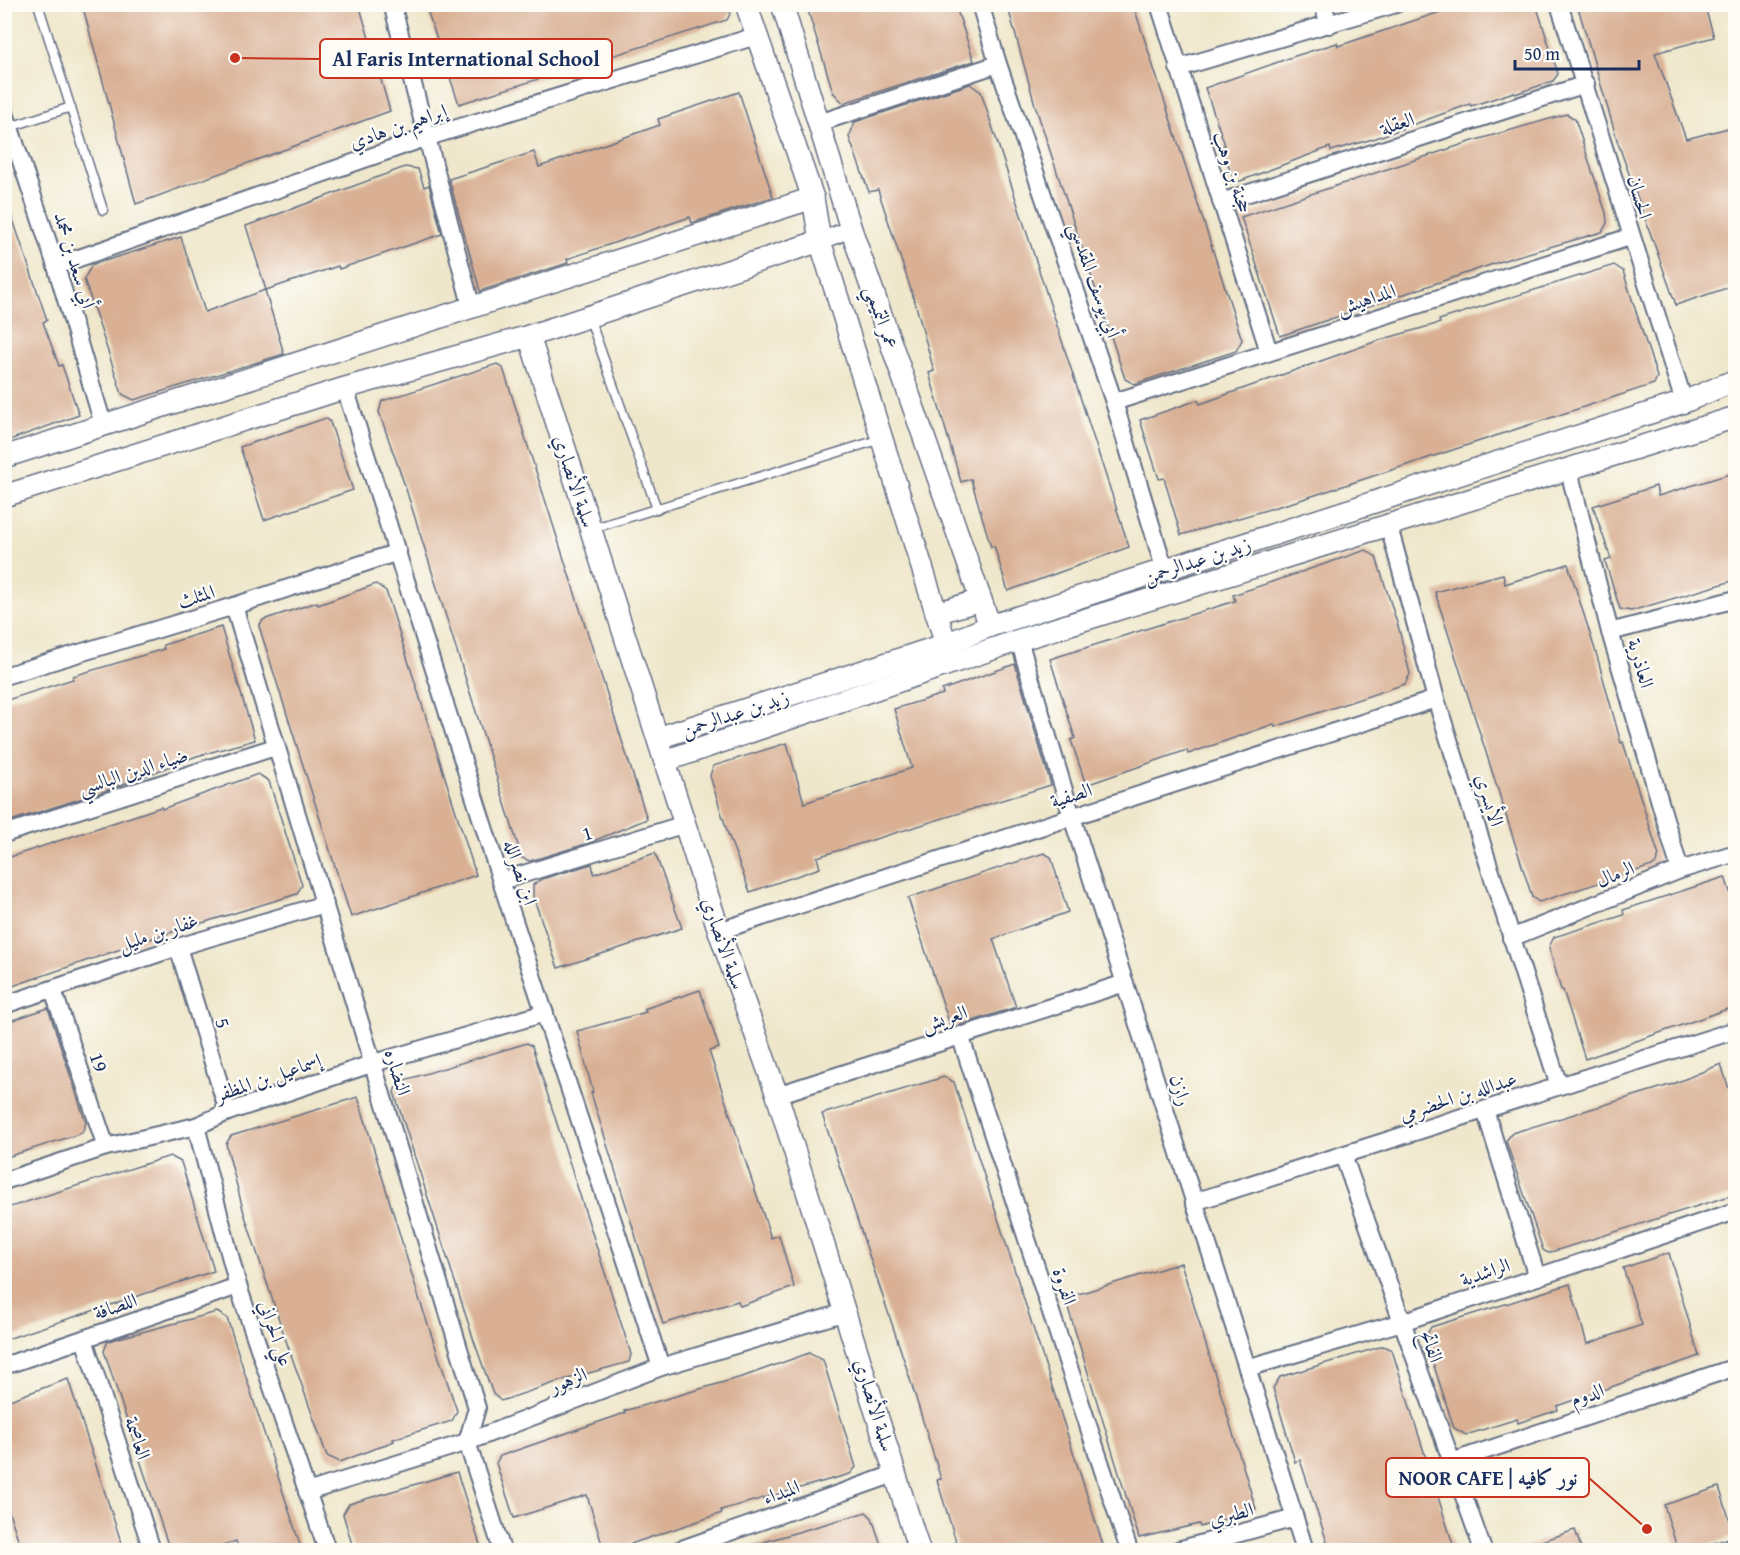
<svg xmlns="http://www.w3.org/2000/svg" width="1740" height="1555" viewBox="0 0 1740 1555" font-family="'Gentium Book Plus',Amiri,serif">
  <rect width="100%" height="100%" fill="#fdfcf7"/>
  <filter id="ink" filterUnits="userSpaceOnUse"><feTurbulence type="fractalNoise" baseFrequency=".0167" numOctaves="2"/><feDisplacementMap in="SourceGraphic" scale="12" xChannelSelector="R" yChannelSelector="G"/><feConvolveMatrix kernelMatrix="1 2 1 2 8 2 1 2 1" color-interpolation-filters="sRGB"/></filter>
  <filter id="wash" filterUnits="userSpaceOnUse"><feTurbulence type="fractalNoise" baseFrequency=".008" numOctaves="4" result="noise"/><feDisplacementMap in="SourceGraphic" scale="24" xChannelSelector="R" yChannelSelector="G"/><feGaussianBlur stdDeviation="1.35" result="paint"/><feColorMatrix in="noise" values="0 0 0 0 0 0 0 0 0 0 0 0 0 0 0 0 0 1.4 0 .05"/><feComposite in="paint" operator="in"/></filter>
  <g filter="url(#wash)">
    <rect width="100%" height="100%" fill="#efe7cb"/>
    <g id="blocks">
      <g fill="#d9b094">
        <polygon points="82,4 359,4 390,111 136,204"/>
        <polygon points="425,4 727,4 730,14 727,20 459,104"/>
        <polygon points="806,4 955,4 974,61 843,103 833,92"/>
        <polygon points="1007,4 1133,4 1242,340 1236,351 1134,384 1125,379 1035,105"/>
        <polygon points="1464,4 1536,4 1558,74 1553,81 1515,94 1514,92 1471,106 1470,104 1376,138 1331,151 1330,147 1235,183 1221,146 1225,145 1205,88 1295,56 1337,43 1338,46"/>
        <polygon points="1577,4 1704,4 1714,37 1655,53 1686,139 1736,126 1736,285 1676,305 1618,143"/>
        <polygon points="970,84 981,92 1129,547 1008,591 994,546 991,547 971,479 961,482 929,373 934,371 915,302 878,190 869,192 849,137 855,122"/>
        <polygon points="739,92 773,197 692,223 690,217 567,259 568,263 480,291 449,179 534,152 539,167 660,125 658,119"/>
        <polygon points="1567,114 1575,119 1606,213 1607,223 1602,232 1511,258 1280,336 1241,217 1476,140"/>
        <polygon points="405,167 418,169 424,187 429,185 442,234 339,269 338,266 266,290 246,226"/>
        <polygon points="7,202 47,320 43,322 59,366 62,365 79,415 4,442 4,203"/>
        <polygon points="181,237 205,312 265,290 284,354 134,400 122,394 84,279 92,265"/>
        <polygon points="1614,265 1623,271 1657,377 1654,384 1300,500 1181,535 1164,478 1159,479 1140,420 1198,400 1200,404 1380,340 1440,323 1439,320"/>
        <polygon points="497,364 503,368 647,819 586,844 530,861 522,858 405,486 379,412 382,401"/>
        <polygon points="326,418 330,422 353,490 264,520 240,447"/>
        <polygon points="1736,472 1736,580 1631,611 1620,609 1605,561 1611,559 1593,506 1656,486 1658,496"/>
        <polygon points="1366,550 1376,557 1399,629 1410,674 1405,684 1275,727 1274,724 1188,754 1187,750 1086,785 1071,740 1075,738 1050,659 1235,601 1233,595"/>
        <polygon points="1568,564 1597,656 1621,743 1623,742 1659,856 1655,865 1539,902 1532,897 1435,592 1503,574 1505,584"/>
        <polygon points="376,584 386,591 476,875 351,917 259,626 263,620 317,602 318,605"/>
        <polygon points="221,627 255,740 197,756 105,791 4,823 4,701 73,679 73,676 164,649 163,645"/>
        <polygon points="1015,664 1051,785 817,857 820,868 750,892 728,834 710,776 713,766 787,743 804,803 912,768 894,709 943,694 942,690"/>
        <polygon points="258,774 269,781 302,885 297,894 153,938 4,989 4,859 161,807 162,809"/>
        <polygon points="655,853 682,928 558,968 533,896 533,885 542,879 592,864 594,874"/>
        <polygon points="1044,853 1051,857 1068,912 993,939 1016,1007 951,1028 908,898"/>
        <polygon points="1725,877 1736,910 1736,1006 1585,1059 1563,990 1561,990 1549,947 1554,937 1624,915 1623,910"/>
        <polygon points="700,990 719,1048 709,1051 771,1238 779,1235 794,1287 740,1306 738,1301 663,1324 591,1093 593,1092 577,1031 646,1012 644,1009"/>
        <polygon points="48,1008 86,1123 82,1133 4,1158 4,1023"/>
        <polygon points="527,1043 532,1046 631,1354 629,1362 560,1381 501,1401 493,1394 474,1341 394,1092 398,1082"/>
        <polygon points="1721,1064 1736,1111 1736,1194 1548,1253 1543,1250 1506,1141 1512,1133 1673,1084"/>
        <polygon points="944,1077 954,1082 1105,1551 959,1551 937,1480 941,1479 905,1363 822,1114"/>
        <polygon points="358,1097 419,1298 457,1411 452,1421 393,1439 394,1441 340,1462 327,1456 284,1335 244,1213 226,1144 231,1136"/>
        <polygon points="170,1156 181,1162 214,1271 4,1340 4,1209"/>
        <polygon points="1669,1253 1699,1356 1557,1406 1558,1410 1518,1423 1517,1419 1466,1435 1454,1428 1425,1338 1431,1327 1570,1284 1587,1344 1642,1325 1623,1268"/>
        <polygon points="1181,1263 1256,1509 1200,1527 1199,1524 1139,1538 1065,1298"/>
        <polygon points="217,1312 227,1318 302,1551 239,1551 236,1541 209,1551 170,1551 104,1351 108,1341"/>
        <polygon points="1383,1346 1392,1350 1455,1551 1330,1551 1300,1460 1295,1462 1273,1388 1280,1377"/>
        <polygon points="809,1353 823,1360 856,1467 850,1474 721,1510 722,1513 610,1551 604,1551 587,1495 514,1518 496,1463 500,1456 625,1413 624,1411 745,1376"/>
        <polygon points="68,1379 124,1551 22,1551 4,1497 4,1402"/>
        <polygon points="457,1472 482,1551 354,1551 343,1514 349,1504"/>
        <polygon points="1719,1487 1735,1536 1690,1551 1678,1551 1664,1505"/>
        <polygon points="866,1512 872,1518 883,1551 747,1551 747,1547"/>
        <polygon points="1575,1530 1582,1551 1521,1551 1521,1548"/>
      </g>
    </g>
  </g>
  <g filter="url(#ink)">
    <use href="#blocks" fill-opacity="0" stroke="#656f84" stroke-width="1.5"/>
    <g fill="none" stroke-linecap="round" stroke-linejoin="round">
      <g stroke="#656f84" stroke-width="11">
        <g id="service">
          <polyline points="38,4 103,210"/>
          <polyline points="10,127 71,107"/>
          <polyline points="589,317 657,509"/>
          <polyline points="591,529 881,439"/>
        </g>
      </g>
      <g stroke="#656f84" stroke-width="20">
        <g id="minor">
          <polyline points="392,4 472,309"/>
          <polyline points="980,4 998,64 1114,402 1165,571"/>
          <polyline points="1159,4 1269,352"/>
          <polyline points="1323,4 1329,25"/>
          <polyline points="1559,4 1684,402"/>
          <polyline points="1178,68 1396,4"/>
          <polyline points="4,110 56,266 103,424"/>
          <polyline points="819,123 998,64"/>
          <polyline points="1221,202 1586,84"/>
          <polyline points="820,241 851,229"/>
          <polyline points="56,266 425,138 756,36"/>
          <polyline points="345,388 501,881 661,1367"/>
          <polyline points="1114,402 1630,237"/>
          <polyline points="1568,467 1610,632 1680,870"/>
          <polyline points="1388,523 1436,699 1559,1086"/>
          <polyline points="234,606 477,1408 467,1442 502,1550"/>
          <polyline points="1610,632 1736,599"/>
          <polyline points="1019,640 1072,817 1305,1550"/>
          <polyline points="4,676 234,606 398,552"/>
          <polyline points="4,834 275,747"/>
          <polyline points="501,881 685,824"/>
          <polyline points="719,931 1436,699"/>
          <polyline points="1511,938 1680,870 1736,853"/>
          <polyline points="178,947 228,1112"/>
          <polyline points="53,990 106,1147"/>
          <polyline points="4,1005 178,947 325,904"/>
          <polyline points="960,1035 1129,1550"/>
          <polyline points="777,1095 1125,983"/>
          <polyline points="1485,1110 1537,1277"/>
          <polyline points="196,1126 238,1286 327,1550"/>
          <polyline points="1343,1155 1483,1550"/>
          <polyline points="4,1181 106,1147 196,1126 228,1112 374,1063 545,1013"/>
          <polyline points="1194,1202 1736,1030"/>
          <polyline points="84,1339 152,1550"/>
          <polyline points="4,1366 238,1286"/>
          <polyline points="1247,1368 1402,1322 1736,1211"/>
          <polyline points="1451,1462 1736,1367"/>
          <polyline points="307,1492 467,1442 661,1367 846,1312"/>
          <polyline points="679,1550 897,1473"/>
          <polyline points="1178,1550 1295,1518"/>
        </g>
      </g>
      <g stroke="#656f84" stroke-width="24">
        <g id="tertiary">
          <polyline points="746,4 813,198 820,241 946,644"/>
          <polyline points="782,4 851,229 990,626"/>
          <polyline points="529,336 719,931 777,1095 919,1550"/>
          <polyline points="4,457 813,198"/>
          <polyline points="4,496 345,388 529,336 820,241"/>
          <polyline points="936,613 981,600"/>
          <polyline points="658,738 946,644 990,626 1684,402 1736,380"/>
          <polyline points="665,761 1019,640 1736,417"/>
        </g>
      </g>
      <use href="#service" stroke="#fff" stroke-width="8"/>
      <use href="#minor" stroke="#fff" stroke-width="16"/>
      <use href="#tertiary" stroke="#fff" stroke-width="21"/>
    </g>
  </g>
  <g text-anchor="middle" stroke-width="4.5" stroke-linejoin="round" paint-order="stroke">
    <g font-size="20" fill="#1b2f5e" stroke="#fdfcf7">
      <text transform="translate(1397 123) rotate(-18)" y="7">العقلة</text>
      <text transform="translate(398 126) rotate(-19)" y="7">إبراهيم بن هادي</text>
      <text transform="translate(1233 172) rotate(72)" y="7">حجنة بن وهب</text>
      <text transform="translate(1640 197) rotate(74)" y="7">الحسان</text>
      <text transform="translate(75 260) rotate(73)" y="7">أبي سعد بن محمد</text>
      <text transform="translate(1095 280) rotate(71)" y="7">أبي يوسف المقدسي</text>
      <text transform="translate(1366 299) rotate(-18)" y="7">المداهيش</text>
      <text transform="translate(882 317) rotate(71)" y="7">عمر التميمي</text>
      <text transform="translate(575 481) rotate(72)" y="7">سلمة الأنصاري</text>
      <text transform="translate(1197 560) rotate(-18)" y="7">زيد بن عبدالرحمن</text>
      <text transform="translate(196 596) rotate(-17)" y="7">المثلث</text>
      <text transform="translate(1641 663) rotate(74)" y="7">العاذرية</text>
      <text transform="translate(735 713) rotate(-18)" y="7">زيد بن عبدالرحمن</text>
      <text transform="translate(133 771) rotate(-18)" y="7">ضياء الدين البالسي</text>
      <text transform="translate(1071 795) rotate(-18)" y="7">الصفية</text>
      <text transform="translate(1490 800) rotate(73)" y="7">الأيسري</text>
      <text transform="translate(587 833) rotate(-17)" y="7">1</text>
      <text transform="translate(521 872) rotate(72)" y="7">ابن نصرالله</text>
      <text transform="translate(1615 874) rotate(-22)" y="7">الرمال</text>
      <text transform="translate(158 932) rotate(-18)" y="7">غفار بن مليل</text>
      <text transform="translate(724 943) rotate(71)" y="7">سلمة الأنصاري</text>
      <text transform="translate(944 1018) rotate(-18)" y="7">العريش</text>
      <text transform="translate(223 1023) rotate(73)" y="7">5</text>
      <text transform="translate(99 1062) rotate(71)" y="7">19</text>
      <text transform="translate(398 1072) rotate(73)" y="7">النضاره</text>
      <text transform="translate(268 1077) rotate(-19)" y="7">إسماعيل بن المظفر</text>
      <text transform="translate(1181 1090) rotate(72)" y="7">رازن</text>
      <text transform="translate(1458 1096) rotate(-18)" y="7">عبدالله بن الحضرمي</text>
      <text transform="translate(1485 1272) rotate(-18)" y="7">الراشدية</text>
      <text transform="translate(1065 1286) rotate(72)" y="7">الفروة</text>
      <text transform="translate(115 1306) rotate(-19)" y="7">اللصافة</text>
      <text transform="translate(276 1333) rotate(71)" y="7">علي الحراني</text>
      <text transform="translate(1432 1346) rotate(71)" y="7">الفاتح</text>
      <text transform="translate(568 1380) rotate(-21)" y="7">الزهور</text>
      <text transform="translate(1587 1394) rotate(-18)" y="7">الدوم</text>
      <text transform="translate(875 1405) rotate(73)" y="7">سلمة الأنصاري</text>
      <text transform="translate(138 1438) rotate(72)" y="7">العاصمة</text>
      <text transform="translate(781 1492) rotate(-20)" y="7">المبداء</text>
      <text transform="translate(1231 1514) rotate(-15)" y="7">الطبري</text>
    </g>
  </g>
  <path fill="none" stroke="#c8321e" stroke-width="2" d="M235 58L320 59M1647 1529L1589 1478"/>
  <g fill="#c8321e" stroke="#fdfcf7" stroke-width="2">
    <circle cx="235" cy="58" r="6"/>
    <circle cx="1647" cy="1529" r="6"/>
  </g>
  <g fill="#fdfcf7" stroke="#c8321e" stroke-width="2">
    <rect x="320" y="39" width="292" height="39" rx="6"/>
    <rect x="1386" y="1458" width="203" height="39" rx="6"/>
  </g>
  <g font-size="21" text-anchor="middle" font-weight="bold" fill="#1b2f5e">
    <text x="466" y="66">Al Faris International School</text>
    <text x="1488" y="1485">NOOR CAFE | نور كافيه</text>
  </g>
  <rect width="1740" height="1555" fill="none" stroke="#fdfcf7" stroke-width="24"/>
  <path d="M1515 60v9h124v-9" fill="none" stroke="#1b2f5e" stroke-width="3"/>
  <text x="1524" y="60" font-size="18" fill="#1b2f5e" stroke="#fdfcf7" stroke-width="4.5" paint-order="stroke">50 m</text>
</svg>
